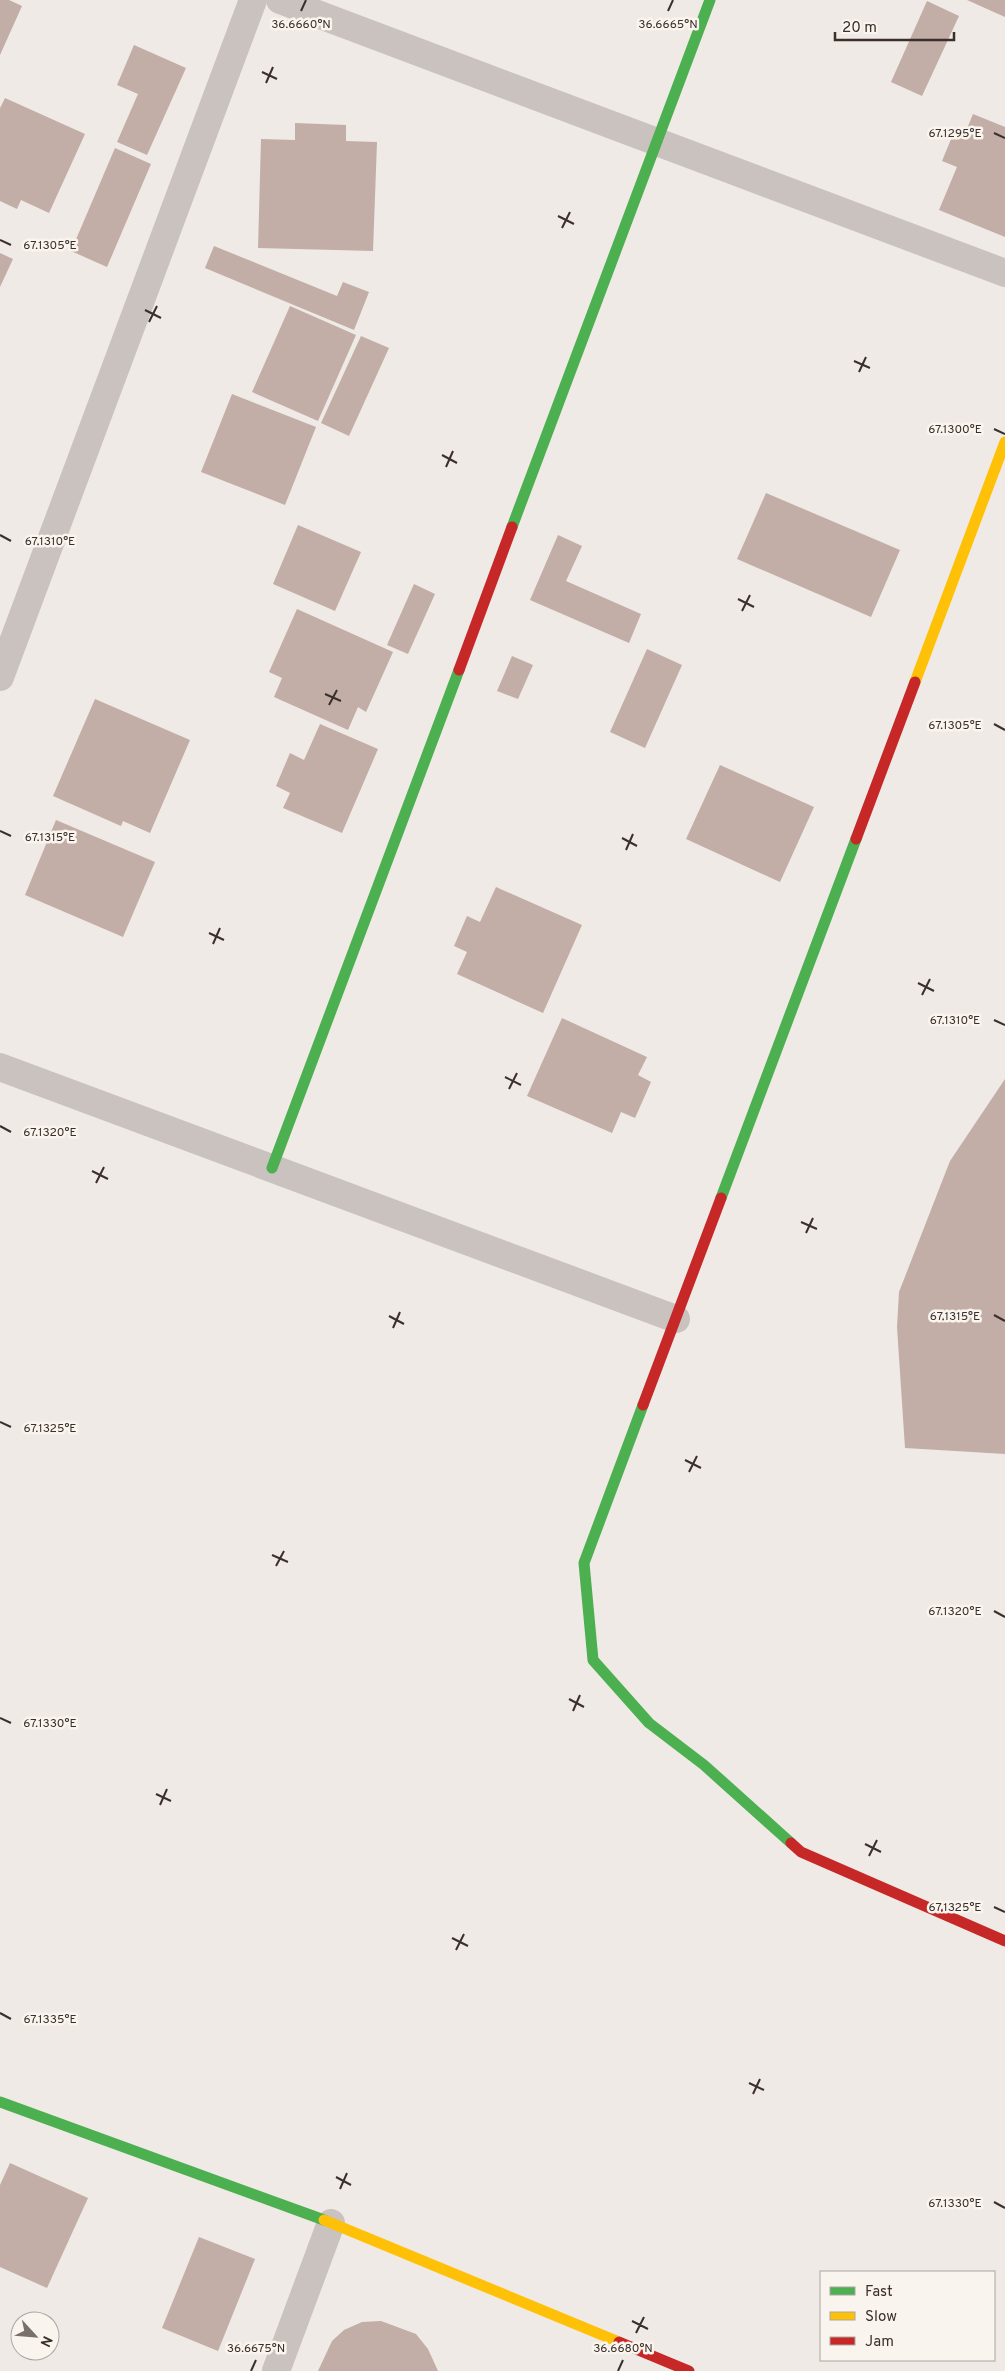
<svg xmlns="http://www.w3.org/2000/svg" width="1005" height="2371" viewBox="0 0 1005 2371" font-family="Overpass,sans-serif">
  <rect width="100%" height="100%" fill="#efeae5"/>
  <g fill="#c2aea7">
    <polygon points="0,0 9,0 22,6 0,55"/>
    <polygon points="967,0 1005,0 1005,17"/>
    <polygon points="927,1 959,16 922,96 891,82"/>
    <polygon points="134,45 186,68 147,155 117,142 138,94 117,85"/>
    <polygon points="5,98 85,134 49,213 21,200 17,209 0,201 0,108"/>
    <polygon points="973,114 1005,127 1005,237 939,210 957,167 942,161 954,132 964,136"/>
    <polygon points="295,123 346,125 346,141 377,142 373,251 258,248 261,139 295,140"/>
    <polygon points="115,148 151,164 107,267 71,251"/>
    <polygon points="214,246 337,296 343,282 369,292 354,330 205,268"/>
    <polygon points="0,253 13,259 0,287"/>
    <polygon points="290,306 356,335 318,421 252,392"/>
    <polygon points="361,336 389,348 349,436 321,423"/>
    <polygon points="232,394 316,427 285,505 201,472"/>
    <polygon points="766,493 900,550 871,617 737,559"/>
    <polygon points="298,525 361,552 335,611 273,584"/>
    <polygon points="558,535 582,546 566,581 641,614 629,643 530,600"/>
    <polygon points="414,584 435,594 408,654 387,645"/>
    <polygon points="297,609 393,652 366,712 358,707 348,730 274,697 282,678 269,672"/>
    <polygon points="647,649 682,665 645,748 610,732"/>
    <polygon points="512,656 533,665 518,699 497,691"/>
    <polygon points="95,699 190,740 150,833 123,821 121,826 53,796"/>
    <polygon points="320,724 378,749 342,833 283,808 290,793 276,786 290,753 304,760"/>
    <polygon points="720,765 814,807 780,882 686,839"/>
    <polygon points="56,820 155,862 123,937 25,895"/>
    <polygon points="496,887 582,925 543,1013 457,974 467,952 454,946 467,916 480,922"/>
    <polygon points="562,1018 647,1057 638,1075 651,1082 635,1118 621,1112 612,1133 527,1096"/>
    <polygon points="1005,1079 1005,1454 905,1448 897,1327 899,1292 950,1161"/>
    <polygon points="10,2163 88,2198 47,2288 0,2267 0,2185"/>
    <polygon points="199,2237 255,2259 218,2351 162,2328"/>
    <polygon points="381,2321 416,2334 428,2349 438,2371 318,2371 332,2341 344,2330 362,2322"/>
  </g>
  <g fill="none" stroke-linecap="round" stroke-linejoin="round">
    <g stroke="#c9c2be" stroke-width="28">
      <polyline points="280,0 1005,273"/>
      <polyline points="0,677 253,0"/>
      <polyline points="0,1067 676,1319"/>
      <polyline points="276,2371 331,2223"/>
    </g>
    <g stroke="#4caf50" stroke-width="11">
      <polyline points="512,527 710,0"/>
      <polyline points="272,1168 459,670"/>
      <polyline points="721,1198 856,839"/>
      <polyline points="643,1405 584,1563 593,1660 649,1723 704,1765 791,1843"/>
      <polyline points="0,2102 324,2220"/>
    </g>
    <g stroke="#ffc107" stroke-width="11">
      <polyline points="915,682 1005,442"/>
      <polyline points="324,2220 619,2342"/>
    </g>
    <g stroke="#c62828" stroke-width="11">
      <polyline points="459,670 512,527"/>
      <polyline points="856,839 915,682"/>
      <polyline points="643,1405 721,1198"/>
      <polyline points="791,1843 801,1852 1005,1941"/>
      <polyline points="619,2342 689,2371"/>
    </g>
  </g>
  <path fill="none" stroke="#3a2f2b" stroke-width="2" d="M 301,11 L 306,0M 668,11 L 673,0M 262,72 L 277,79M 266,83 L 273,67M 994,133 L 1005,138M 558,216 L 574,224M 562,228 L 570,212M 0,240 L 11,245M 145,310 L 161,318M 149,322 L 157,306M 854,361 L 870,368M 859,372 L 866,357M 994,429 L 1005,434M 442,455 L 457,463M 446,467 L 453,451M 0,535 L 11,541M 738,599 L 754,607M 742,611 L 750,595M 325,694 L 341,701M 329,705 L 337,690M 994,724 L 1005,730M 0,831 L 11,836M 622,838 L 637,846M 626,850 L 633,834M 209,933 L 224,940M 213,944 L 220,928M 918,983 L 934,991M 922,995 L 930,979M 994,1020 L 1005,1025M 505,1077 L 521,1085M 509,1089 L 517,1073M 0,1126 L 11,1132M 92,1171 L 108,1179M 96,1183 L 104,1167M 801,1222 L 817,1229M 806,1233 L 813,1218M 994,1315 L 1005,1321M 389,1316 L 404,1324M 393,1328 L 400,1312M 0,1422 L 11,1427M 685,1460 L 701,1468M 689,1472 L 697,1456M 272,1555 L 288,1562M 276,1566 L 284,1551M 994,1611 L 1005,1617M 569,1699 L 584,1707M 573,1711 L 580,1695M 0,1718 L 11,1723M 156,1794 L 171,1801M 160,1805 L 167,1789M 865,1844 L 881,1852M 869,1856 L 877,1840M 994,1907 L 1005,1912M 452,1938 L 468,1946M 456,1950 L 464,1934M 0,2013 L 11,2019M 749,2083 L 764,2090M 753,2094 L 760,2079M 336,2177 L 351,2185M 340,2189 L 347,2173M 994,2202 L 1005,2208M 632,2321 L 648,2329M 636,2333 L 644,2317M 251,2371 L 256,2360M 618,2371 L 623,2360"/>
  <g font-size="12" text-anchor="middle" fill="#3a2f2b" stroke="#faf4ee" stroke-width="5" stroke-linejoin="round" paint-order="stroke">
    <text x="301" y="28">36.6660°N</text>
    <text x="668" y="28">36.6665°N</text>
    <text x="955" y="137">67.1295°E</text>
    <text x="50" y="249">67.1305°E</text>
    <text x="955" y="433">67.1300°E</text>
    <text x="50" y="545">67.1310°E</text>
    <text x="955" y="729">67.1305°E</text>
    <text x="50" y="841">67.1315°E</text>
    <text x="955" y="1024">67.1310°E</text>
    <text x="50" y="1136">67.1320°E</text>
    <text x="955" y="1320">67.1315°E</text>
    <text x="50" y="1432">67.1325°E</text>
    <text x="955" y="1615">67.1320°E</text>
    <text x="50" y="1727">67.1330°E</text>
    <text x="955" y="1911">67.1325°E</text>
    <text x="50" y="2023">67.1335°E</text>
    <text x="955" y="2207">67.1330°E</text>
    <text x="256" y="2352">36.6675°N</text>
    <text x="623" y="2352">36.6680°N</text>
  </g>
  <rect x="820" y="2271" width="175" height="90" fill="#faf4ee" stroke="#ada5a0"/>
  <rect x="830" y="2287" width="25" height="8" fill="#4caf50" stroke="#ada5a0"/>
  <text x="865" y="2296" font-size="15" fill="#3a2f2b">Fast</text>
  <rect x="830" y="2312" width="25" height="8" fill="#ffc107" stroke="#ada5a0"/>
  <text x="865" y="2321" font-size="15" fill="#3a2f2b">Slow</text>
  <rect x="830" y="2337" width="25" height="8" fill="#c62828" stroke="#ada5a0"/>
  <text x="865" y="2346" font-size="15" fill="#3a2f2b">Jam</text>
  <g transform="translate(35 2336) rotate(116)"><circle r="24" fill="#faf4ee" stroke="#ada5a0"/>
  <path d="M0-4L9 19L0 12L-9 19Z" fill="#79706c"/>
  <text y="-8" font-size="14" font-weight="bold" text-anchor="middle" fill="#3a2f2b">N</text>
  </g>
  <path d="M835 32v8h119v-8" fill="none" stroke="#3a2f2b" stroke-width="2.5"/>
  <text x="842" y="32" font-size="15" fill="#3a2f2b" stroke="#faf4ee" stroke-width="4" paint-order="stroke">20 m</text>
</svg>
